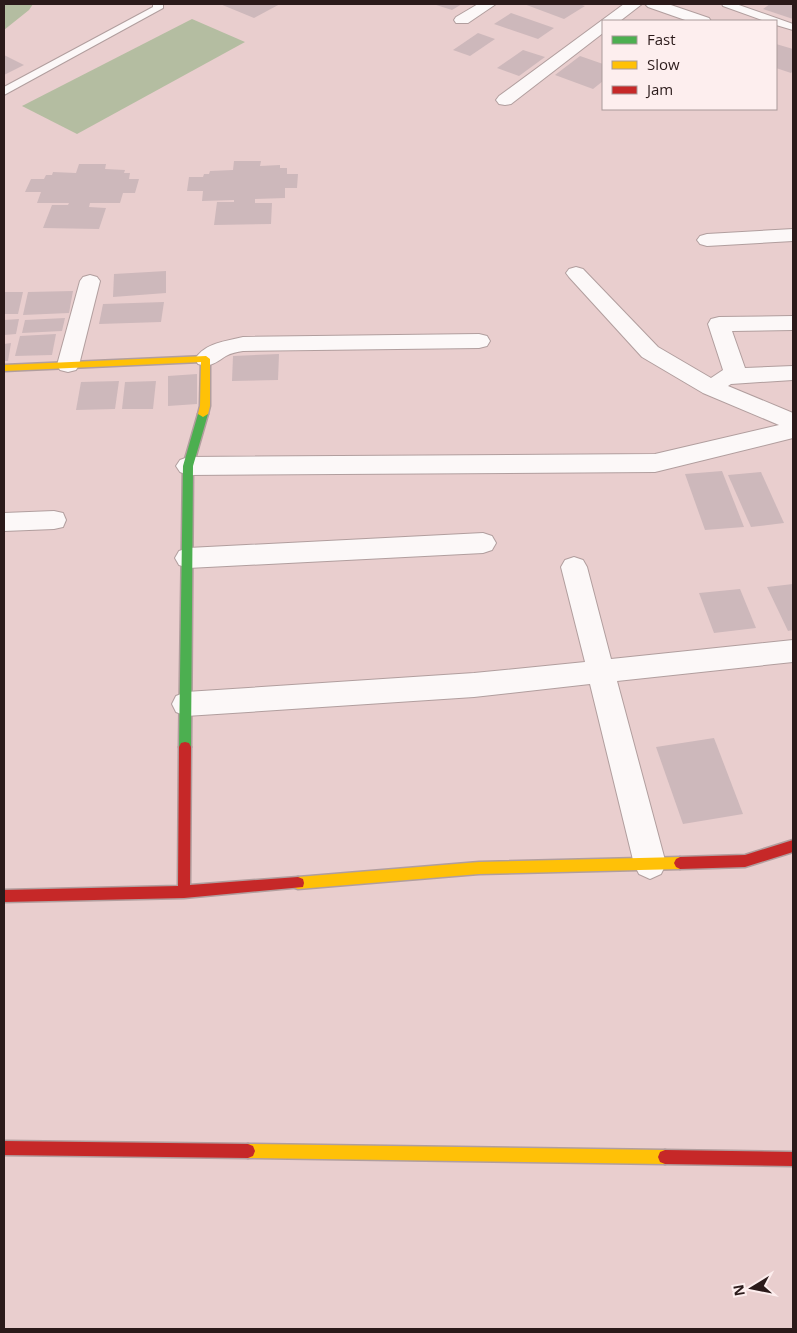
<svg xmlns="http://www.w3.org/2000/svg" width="797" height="1333" viewBox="0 0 797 1333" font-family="'Open Sans',sans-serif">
  <rect width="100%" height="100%" fill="#e9cece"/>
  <g fill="#b4bda1">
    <polygon points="4,4 33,4 29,10 4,30"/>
    <polygon points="192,19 245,42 77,134 22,106"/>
  </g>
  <g fill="#cdb8bb">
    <polygon points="220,4 280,4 254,18"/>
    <polygon points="433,4 462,4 452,10"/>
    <polygon points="524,4 579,4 585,6 564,19"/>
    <polygon points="770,4 793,4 793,19 763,9"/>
    <polygon points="511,13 554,28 538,39 494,24"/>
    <polygon points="478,33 495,39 470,56 453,50"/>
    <polygon points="776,44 793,49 793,71 791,73 776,68"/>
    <polygon points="523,50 545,57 519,76 497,68"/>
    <polygon points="4,55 24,65 4,75"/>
    <polygon points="580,56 603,64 603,81 593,89 555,75"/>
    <polygon points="234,161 261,161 260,166 280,165 280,168 287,168 287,174 298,174 297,188 285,188 285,198 255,199 255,203 272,203 271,224 214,225 217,202 234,202 234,200 202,201 203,191 187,191 189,177 203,177 204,174 209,174 210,171 233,170"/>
    <polygon points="79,164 106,164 105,169 125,170 124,173 130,173 129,179 139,179 135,193 123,193 120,203 90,203 89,207 106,208 99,229 43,228 52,205 68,205 69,203 37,203 41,192 25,192 31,179 44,179 46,175 52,175 53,172 76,173"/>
    <polygon points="166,271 166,293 113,297 114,274"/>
    <polygon points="73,291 69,313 23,315 28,292"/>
    <polygon points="4,292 23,292 18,314 4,314"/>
    <polygon points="164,302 161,322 99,324 103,304"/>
    <polygon points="65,318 62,331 22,333 25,320"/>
    <polygon points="19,319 16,334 4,335 4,320"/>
    <polygon points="56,334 52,355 15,356 20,336"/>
    <polygon points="11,343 8,361 4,361 4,344"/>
    <polygon points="279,354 278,380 232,381 233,356"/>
    <polygon points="197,374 197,404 168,406 168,376"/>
    <polygon points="119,381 115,409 76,410 81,382"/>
    <polygon points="156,381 153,409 122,409 125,382"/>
    <polygon points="722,471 744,527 705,530 685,474"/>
    <polygon points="761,472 784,523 751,527 728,475"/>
    <polygon points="793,584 793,630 788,631 767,587"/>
    <polygon points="740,589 756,628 714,633 699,593"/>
    <polygon points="714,738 743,814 683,824 656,747"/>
  </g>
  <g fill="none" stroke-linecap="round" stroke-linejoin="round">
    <g stroke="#b19e9e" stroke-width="2">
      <g id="lane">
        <polygon points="153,4 163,4 163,8 4,95 4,87 153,7"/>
        <polygon points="722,4 736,4 793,24 793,30 776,25 776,21 765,21 723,6"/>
      </g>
    </g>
    <g stroke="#b19e9e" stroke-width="2">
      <g id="street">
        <polygon points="478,4 496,4 468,23 456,23 454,20 456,17"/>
        <polygon points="624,4 642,4 620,21 603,21 603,33 511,104 505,105 499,104 496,100 499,96"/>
        <polygon points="645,4 668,4 709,18 711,21 688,21 648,7"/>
        <polygon points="793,229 793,241 707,246 700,244 697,240 700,236 707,234"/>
        <polygon points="576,267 583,269 658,347 711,378 723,370 708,324 711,319 719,317 793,316 793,330 732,331 745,368 793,366 793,380 731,384 728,386 793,413 793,438 655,472 188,475 180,472 176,466 180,460 188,457 655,454 779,425 703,393 642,357 569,277 566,273 569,269"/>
        <polygon points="90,275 97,277 100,281 79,365 76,370 68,372 60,370 57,365 80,281 83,277"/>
        <path d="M 479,334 L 487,336 L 490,341 L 487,346 L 479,348 L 243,351 C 237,352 231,353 226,356 C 216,362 211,368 198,364 L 195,359 C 205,343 226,341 243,337 Z"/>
        <polygon points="54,511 63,513 66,520 63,527 54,529 4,531 4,513"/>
        <polygon points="483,533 492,536 496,543 492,550 483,553 188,568 179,565 175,558 179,551 188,548"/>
        <polygon points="574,557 583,560 587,567 611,659 793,640 793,662 617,681 666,864 661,874 650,879 639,874 634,864 590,684 474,697 186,716 176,712 172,704 176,696 186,692 474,673 585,662 561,567 565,560"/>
      </g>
    </g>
    <g stroke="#b19e9e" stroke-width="3">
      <polygon id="fast" points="203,411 208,414 193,466 191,747 189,751 185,752 181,751 179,747 183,466 198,414"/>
    </g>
    <g stroke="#b19e9e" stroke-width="3">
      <g id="slow">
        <polygon points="206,356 210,359 210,406 208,414 203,417 198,414 200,406 201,362 4,371 4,365"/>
        <polygon points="680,857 684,859 686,863 684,867 680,869 479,874 298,889 293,887 292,883 293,879 298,877 479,862"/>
        <polygon points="248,1144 665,1150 670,1152 672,1157 670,1162 665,1164 248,1158 243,1156 241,1151 243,1146"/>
      </g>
    </g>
    <g stroke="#b19e9e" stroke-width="3">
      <g id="jam">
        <polygon points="185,742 189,743 191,747 190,885 298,877 303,879 304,883 303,887 184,898 4,902 4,890 178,886 179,747 181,743"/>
        <polygon points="793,840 793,852 745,867 680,869 676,867 674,863 676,859 680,857 745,855"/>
        <polygon points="4,1141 248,1144 253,1146 255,1151 253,1156 248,1158 4,1155"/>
        <polygon points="665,1150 793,1152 793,1166 665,1164 660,1162 658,1157 660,1152"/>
      </g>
    </g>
    <use href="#lane" fill="#fcf8f8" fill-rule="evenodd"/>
    <use href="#street" fill="#fcf8f8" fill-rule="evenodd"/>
    <use href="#fast" fill="#4caf50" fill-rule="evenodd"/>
    <use href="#slow" fill="#ffc107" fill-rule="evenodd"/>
    <use href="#jam" fill="#c62828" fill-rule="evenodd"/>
  </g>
  <rect width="797" height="1333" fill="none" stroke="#2b1a1a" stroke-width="10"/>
  <rect x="602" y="20" width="175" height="90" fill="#fdeeee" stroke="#a99999"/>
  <rect x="612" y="36" width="25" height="8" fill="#4caf50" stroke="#a99999"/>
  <text x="647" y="45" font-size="15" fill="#2b1a1a">Fast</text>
  <rect x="612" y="61" width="25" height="8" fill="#ffc107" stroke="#a99999"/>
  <text x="647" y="70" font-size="15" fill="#2b1a1a">Slow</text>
  <rect x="612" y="86" width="25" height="8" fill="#c62828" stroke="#a99999"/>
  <text x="647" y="95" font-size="15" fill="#2b1a1a">Jam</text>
  <g transform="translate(752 1288) rotate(260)" stroke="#fdeeee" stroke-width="4" paint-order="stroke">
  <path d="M0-4L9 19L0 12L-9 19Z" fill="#2b1a1a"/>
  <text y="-8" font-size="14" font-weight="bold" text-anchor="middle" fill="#2b1a1a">N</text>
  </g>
</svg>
